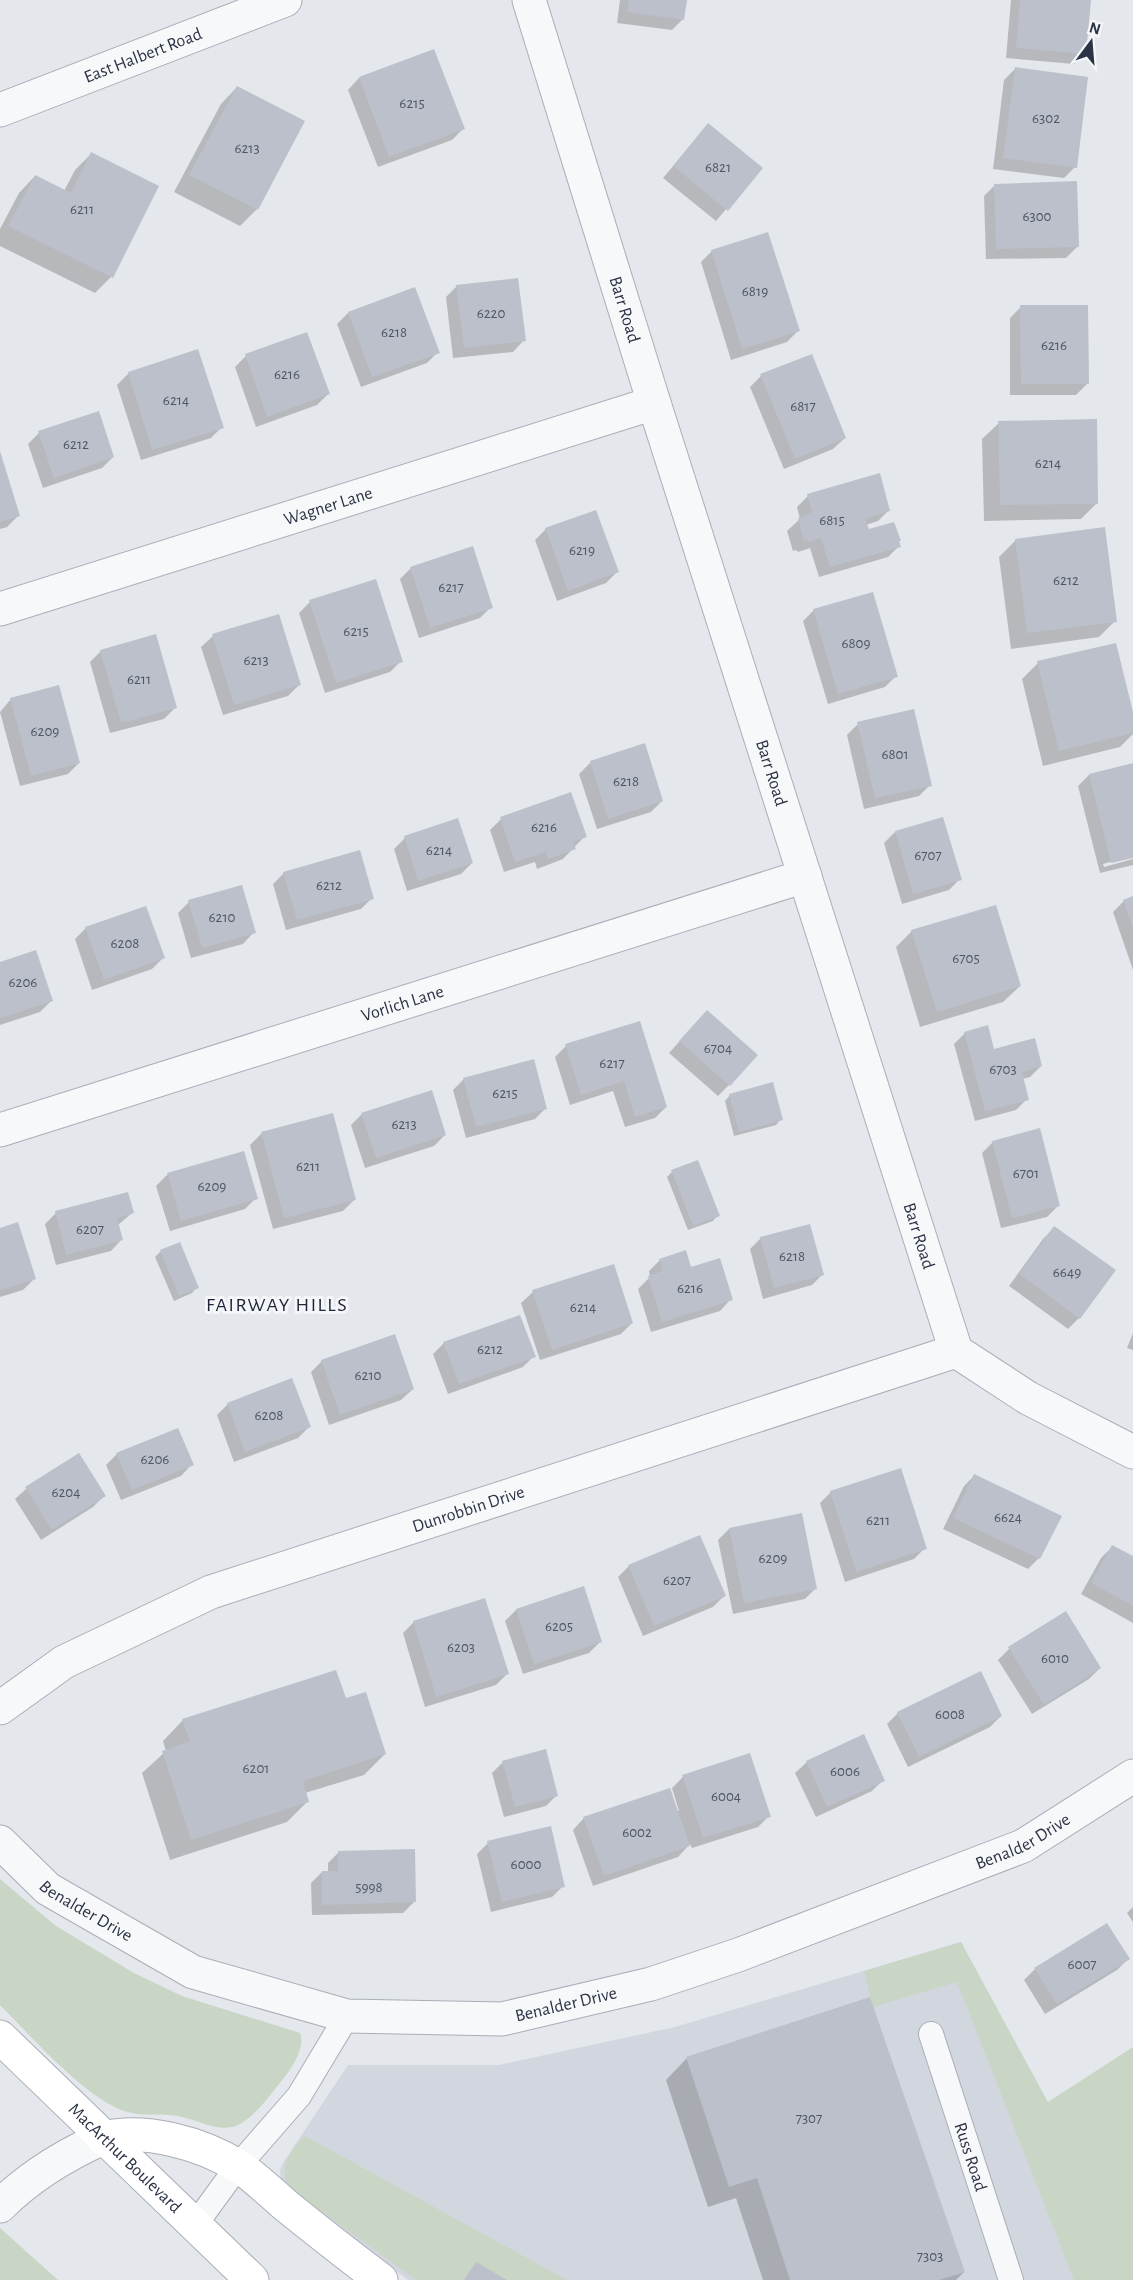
<svg xmlns="http://www.w3.org/2000/svg" width="1133" height="2280" viewBox="0 0 1133 2280" font-family="'Alegreya Sans',sans-serif">
  <rect width="100%" height="100%" fill="#e4e7ec"/>
  <polygon fill="#d2d6de" points="961,1942 1133,2280 408,2280 301,2199 287,2187 281,2179 280,2171 283,2163 348,2065 499,2065 675,2027"/>
  <g fill="#c9d6c5">
    <path d="M 0,1879 L 56,1926 L 134,1973 L 182,1996 L 300,2033 C 307,2050 286,2076 275,2089 C 267,2100 246,2125 232,2127 C 215,2131 195,2119 178,2116 C 160,2113 142,2117 124,2111 C 84,2097 31,2036 0,2005 Z"/>
    <polygon points="961,1942 1048,2102 1133,2047 1133,2280 1074,2280 957,1982 873,2007 864,1971"/>
    <path d="M 305,2136 L 567,2280 L 416,2280 L 290,2188 C 277,2169 290,2150 305,2136 Z"/>
    <polygon points="0,2228 58,2280 0,2280"/>
  </g>
  <g fill="#0003">
    <polygon points="620,0 685,0 683,19 672,30 617,23"/>
    <polygon points="1011,0 1089,0 1085,53 1074,64 1006,58"/>
    <polygon points="434,51 463,129 452,140 378,167 348,90 359,78"/>
    <polygon points="1015,69 1075,167 1064,178 993,169 1004,80"/>
    <polygon points="237,87 303,122 256,210 240,226 174,192 221,104"/>
    <polygon points="708,125 761,168 716,221 663,178"/>
    <polygon points="91,154 111,277 95,293 0,246 0,229 19,193 35,176 64,191 75,170"/>
    <polygon points="995,185 1077,247 1066,258 986,259 984,196"/>
    <polygon points="712,251 798,331 787,342 731,360 701,262"/>
    <polygon points="457,286 524,340 513,352 453,358 446,297"/>
    <polygon points="1021,307 1087,384 1076,395 1010,395 1010,318"/>
    <polygon points="348,313 438,352 427,363 361,387 337,324"/>
    <polygon points="306,334 328,394 317,405 256,427 235,367 246,356"/>
    <polygon points="198,351 222,427 211,438 141,460 117,385 128,374"/>
    <polygon points="761,376 845,438 833,449 784,469 750,387"/>
    <polygon points="999,423 1097,503 1081,519 984,521 982,439"/>
    <polygon points="39,433 113,457 102,468 43,488 28,444"/>
    <polygon points="0,454 18,516 7,527 0,529"/>
    <polygon points="808,496 889,510 878,521 866,525 868,531 899,541 899,546 888,557 819,577 810,548 798,552 796,550 793,551 787,531 800,519 797,507"/>
    <polygon points="546,529 617,572 606,583 557,601 535,540"/>
    <polygon points="1016,540 1115,621 1099,637 1011,649 999,557"/>
    <polygon points="411,568 491,607 480,618 419,638 400,579"/>
    <polygon points="310,602 401,661 390,672 325,693 299,613"/>
    <polygon points="814,610 896,676 885,687 828,704 803,621"/>
    <polygon points="213,636 299,685 288,696 223,715 201,647"/>
    <polygon points="101,651 175,708 164,719 110,733 90,662"/>
    <polygon points="1038,663 1133,718 1133,734 1120,747 1043,766 1022,679"/>
    <polygon points="11,699 79,763 68,774 20,786 0,712"/>
    <polygon points="858,724 930,785 919,796 864,809 847,735"/>
    <polygon points="644,745 662,801 651,812 597,829 579,774 590,763"/>
    <polygon points="1133,764 1133,856 1103,864 1104,867 1133,859 1133,865 1100,873 1078,786 1089,775"/>
    <polygon points="501,819 585,836 563,859 537,869 535,862 504,872 490,830"/>
    <polygon points="895,832 960,879 949,890 902,904 884,843"/>
    <polygon points="405,838 472,863 461,874 407,891 394,849"/>
    <polygon points="284,873 372,898 361,909 286,930 273,884"/>
    <polygon points="1133,898 1133,970 1113,912 1124,901"/>
    <polygon points="189,902 254,932 243,944 191,958 178,913"/>
    <polygon points="86,928 163,958 152,969 92,990 75,939"/>
    <polygon points="912,931 1020,986 1003,1002 920,1027 896,947"/>
    <polygon points="0,963 51,1001 40,1012 0,1025"/>
    <polygon points="639,1023 666,1107 655,1118 625,1127 613,1091 570,1105 555,1057 566,1046"/>
    <polygon points="696,1023 729,1085 718,1096 669,1053"/>
    <polygon points="965,1033 993,1051 1041,1066 1030,1077 1022,1079 1027,1099 1016,1110 975,1121 954,1044"/>
    <polygon points="464,1079 546,1108 535,1119 466,1138 453,1090"/>
    <polygon points="730,1095 781,1119 776,1125 734,1136 725,1101"/>
    <polygon points="362,1114 445,1135 434,1146 365,1168 351,1125"/>
    <polygon points="332,1115 354,1200 343,1211 273,1229 250,1145 261,1134"/>
    <polygon points="993,1142 1058,1206 1047,1217 1001,1228 982,1153"/>
    <polygon points="243,1153 256,1198 245,1209 170,1231 156,1186 167,1175"/>
    <polygon points="672,1172 718,1215 713,1221 688,1230 667,1177"/>
    <polygon points="56,1213 132,1213 118,1225 122,1239 111,1251 56,1265 45,1224"/>
    <polygon points="1054,1228 1079,1318 1068,1329 1009,1286 1043,1239"/>
    <polygon points="0,1229 34,1279 23,1290 0,1297"/>
    <polygon points="761,1238 823,1274 812,1285 763,1299 750,1249"/>
    <polygon points="179,1244 197,1287 192,1293 174,1301 155,1257 160,1252"/>
    <polygon points="660,1260 690,1269 731,1299 720,1311 651,1332 638,1289 650,1277 649,1271"/>
    <polygon points="613,1266 632,1323 621,1334 540,1360 521,1303 533,1292"/>
    <polygon points="1133,1333 1133,1350 1127,1348"/>
    <polygon points="444,1343 534,1356 523,1367 448,1394 433,1354"/>
    <polygon points="322,1361 413,1389 401,1400 329,1425 311,1372"/>
    <polygon points="228,1404 309,1427 298,1438 234,1462 217,1415"/>
    <polygon points="117,1454 192,1464 181,1476 121,1500 106,1465"/>
    <polygon points="975,1475 1039,1558 1028,1569 943,1529 964,1486"/>
    <polygon points="26,1489 104,1496 93,1507 41,1540 15,1499"/>
    <polygon points="831,1492 925,1548 914,1559 845,1582 820,1503"/>
    <polygon points="729,1529 816,1588 805,1599 733,1614 718,1540"/>
    <polygon points="1112,1547 1133,1558 1133,1623 1081,1594 1101,1558"/>
    <polygon points="629,1566 724,1596 713,1607 643,1636 618,1577"/>
    <polygon points="583,1588 600,1642 589,1653 523,1674 505,1621 516,1610"/>
    <polygon points="1065,1613 1100,1668 1089,1679 1032,1714 998,1660 1009,1649"/>
    <polygon points="414,1622 507,1674 496,1685 425,1707 403,1633"/>
    <polygon points="345,1700 385,1754 364,1775 305,1793 308,1801 287,1822 170,1860 142,1773 166,1751 163,1741 183,1720"/>
    <polygon points="898,1713 1001,1716 990,1727 908,1767 887,1724"/>
    <polygon points="503,1762 557,1795 546,1806 504,1817 492,1773"/>
    <polygon points="807,1762 883,1780 872,1791 816,1817 795,1773"/>
    <polygon points="683,1777 769,1816 758,1827 692,1848 690,1844 678,1857 593,1886 573,1830 584,1818 679,1811 672,1788"/>
    <polygon points="488,1843 563,1886 552,1897 491,1912 477,1854"/>
    <polygon points="339,1852 414,1902 403,1913 312,1915 311,1883 322,1872 328,1872 328,1863"/>
    <polygon points="1133,1907 1133,1922 1127,1913"/>
    <polygon points="1128,1959 1117,1970 1045,2014 1024,1980 1035,1969"/>
    <polygon points="869,1999 964,2272 956,2280 763,2280 736,2198 708,2207 666,2080 686,2059"/>
  </g>
  <g fill="#bbc0ca">
    <polygon points="629,0 687,0 684,20 627,12"/>
    <polygon points="1020,0 1091,0 1086,54 1016,48"/>
    <polygon points="434,49 465,129 389,157 359,77"/>
    <polygon points="1015,67 1088,77 1077,168 1003,158"/>
    <polygon points="237,86 305,121 258,210 189,175"/>
    <polygon points="708,123 763,168 728,211 673,166"/>
    <polygon points="91,152 159,186 113,278 8,226 35,175 71,193"/>
    <polygon points="1077,181 1079,247 996,249 994,184"/>
    <polygon points="768,232 800,331 742,349 711,250"/>
    <polygon points="518,278 526,341 464,348 456,285"/>
    <polygon points="415,287 440,353 372,377 348,312"/>
    <polygon points="1020,305 1088,305 1089,384 1021,384"/>
    <polygon points="307,332 330,394 267,417 245,354"/>
    <polygon points="198,349 224,428 152,450 128,372"/>
    <polygon points="812,354 846,438 795,459 760,374"/>
    <polygon points="99,411 114,457 54,478 38,431"/>
    <polygon points="1097,419 1098,504 1000,505 998,421"/>
    <polygon points="0,451 20,516 0,522"/>
    <polygon points="880,473 890,511 865,519 869,529 894,522 901,541 899,541 901,547 830,567 821,538 809,542 808,540 804,541 798,518 812,512 807,494"/>
    <polygon points="596,510 619,572 568,591 545,528"/>
    <polygon points="1105,527 1117,622 1027,633 1015,539"/>
    <polygon points="473,546 493,608 430,628 410,567"/>
    <polygon points="376,579 403,662 336,683 309,600"/>
    <polygon points="873,592 898,677 838,694 813,609"/>
    <polygon points="279,614 301,685 234,705 212,634"/>
    <polygon points="156,634 177,708 121,723 100,650"/>
    <polygon points="1116,643 1133,712 1133,733 1059,751 1037,661"/>
    <polygon points="59,685 80,763 31,776 10,698"/>
    <polygon points="914,709 932,786 875,798 857,722"/>
    <polygon points="645,743 663,801 608,819 590,761"/>
    <polygon points="1133,763 1133,858 1111,863 1089,774"/>
    <polygon points="571,792 587,837 573,842 576,849 548,859 546,852 515,862 500,817"/>
    <polygon points="943,817 962,880 913,894 895,831"/>
    <polygon points="458,818 473,863 418,881 404,836"/>
    <polygon points="360,850 374,899 297,920 283,872"/>
    <polygon points="242,885 256,933 202,948 188,900"/>
    <polygon points="1133,896 1133,928 1123,900"/>
    <polygon points="996,905 1021,986 937,1012 911,930"/>
    <polygon points="146,906 165,958 104,980 85,927"/>
    <polygon points="36,950 53,1001 0,1018 0,962"/>
    <polygon points="707,1010 758,1055 730,1086 679,1041"/>
    <polygon points="640,1021 667,1107 635,1117 624,1081 581,1095 565,1044"/>
    <polygon points="988,1025 994,1049 1035,1038 1042,1066 1022,1072 1029,1100 985,1111 964,1032"/>
    <polygon points="534,1059 547,1109 476,1127 463,1078"/>
    <polygon points="773,1082 783,1120 739,1132 729,1094"/>
    <polygon points="432,1090 446,1135 376,1158 361,1113"/>
    <polygon points="333,1113 356,1200 284,1218 261,1132"/>
    <polygon points="1040,1128 1060,1206 1012,1218 992,1141"/>
    <polygon points="244,1151 258,1199 181,1221 167,1173"/>
    <polygon points="698,1160 720,1216 693,1226 671,1170"/>
    <polygon points="128,1192 134,1213 117,1218 123,1240 66,1255 55,1211"/>
    <polygon points="18,1222 36,1279 0,1290 0,1228"/>
    <polygon points="810,1224 824,1275 774,1288 760,1237"/>
    <polygon points="1054,1226 1116,1270 1080,1319 1019,1274"/>
    <polygon points="180,1242 199,1288 179,1296 160,1250"/>
    <polygon points="686,1250 691,1267 720,1258 733,1300 662,1322 648,1276 663,1271 659,1259"/>
    <polygon points="614,1264 633,1323 552,1350 532,1290"/>
    <polygon points="520,1315 536,1357 459,1384 443,1342"/>
    <polygon points="395,1334 414,1389 340,1415 321,1360"/>
    <polygon points="292,1378 311,1427 245,1452 227,1403"/>
    <polygon points="178,1428 194,1465 132,1490 116,1453"/>
    <polygon points="79,1453 106,1496 52,1530 25,1487"/>
    <polygon points="901,1468 927,1549 856,1572 830,1491"/>
    <polygon points="974,1474 1062,1516 1040,1559 953,1518"/>
    <polygon points="802,1513 817,1589 744,1603 729,1528"/>
    <polygon points="700,1535 726,1596 654,1626 628,1565"/>
    <polygon points="1112,1545 1133,1556 1133,1606 1091,1583"/>
    <polygon points="584,1586 602,1642 534,1664 516,1609"/>
    <polygon points="485,1598 509,1674 436,1697 413,1621"/>
    <polygon points="1066,1611 1101,1668 1044,1705 1008,1647"/>
    <polygon points="336,1670 346,1698 366,1692 386,1754 303,1781 309,1802 191,1840 162,1751 190,1741 182,1719"/>
    <polygon points="981,1671 1002,1716 919,1757 897,1712"/>
    <polygon points="864,1734 885,1781 827,1807 806,1761"/>
    <polygon points="546,1749 558,1796 515,1807 502,1761"/>
    <polygon points="750,1753 771,1817 703,1838 682,1775"/>
    <polygon points="670,1788 690,1846 604,1876 583,1817"/>
    <polygon points="551,1826 565,1887 502,1902 487,1841"/>
    <polygon points="415,1849 416,1902 322,1905 322,1871 338,1871 338,1851"/>
    <polygon points="1107,1923 1130,1959 1057,2004 1034,1968"/>
    <polygon points="870,1997 965,2272 939,2280 790,2280 757,2178 729,2187 686,2057"/>
    <polygon points="476,2262 507,2280 464,2280"/>
  </g>
  <g fill="none" stroke-linecap="round" stroke-linejoin="round">
    <g stroke="#a9aeb7" stroke-width="26">
      <g id="service">
        <path id="s1" d="M 931,2034 L 1011,2280"/>
        <polyline points="195,2225 238,2166 299,2096 347,2016"/>
      </g>
    </g>
    <g stroke="#a9aeb7" stroke-width="35">
      <g id="minor">
        <path id="s2" d="M 529,0 L 654,403 L 956,1351 L 1028,1398 L 1133,1452"/>
        <path id="s3" d="M 0,110 L 285,0"/>
        <path id="s4" d="M 0,609 L 654,403"/>
        <path id="s5" d="M 0,1130 L 805,876"/>
        <path id="s6" d="M 0,1708 L 64,1662 L 211,1592 L 956,1351"/>
        <path id="s7" d="M 0,1842 L 48,1889 L 193,1972 L 347,2016 L 502,2019 L 651,1984 L 738,1955 L 1023,1846 L 1133,1776"/>
        <path d="M 0,2206 C 30,2176 65,2155 103,2138"/>
      </g>
    </g>
    <g stroke="#a9aeb7" stroke-width="35">
      <g id="secondary">
        <path id="s8" d="M 0,2037 L 252,2280"/>
        <path d="M 103,2138 C 146,2128 200,2143 238,2166 C 254,2176 269,2191 284,2204 C 316,2230 348,2255 381,2280"/>
      </g>
    </g>
    <use href="#service" stroke="#f7f8fa" stroke-width="24"/>
    <use href="#minor" stroke="#f7f8fa" stroke-width="33"/>
    <use href="#secondary" stroke="#fff" stroke-width="33"/>
  </g>
  <g text-anchor="middle" stroke-width="6" stroke-linejoin="round" paint-order="stroke">
    <g font-size="15" fill="#4f5766">
      <text x="412" y="108">6215</text>
      <text x="1046" y="123">6302</text>
      <text x="247" y="153">6213</text>
      <text x="718" y="172">6821</text>
      <text x="82" y="214">6211</text>
      <text x="1037" y="221">6300</text>
      <text x="755" y="296">6819</text>
      <text x="491" y="318">6220</text>
      <text x="394" y="337">6218</text>
      <text x="1054" y="350">6216</text>
      <text x="287" y="379">6216</text>
      <text x="176" y="405">6214</text>
      <text x="803" y="411">6817</text>
      <text x="76" y="449">6212</text>
      <text x="1048" y="468">6214</text>
      <text x="832" y="525">6815</text>
      <text x="582" y="555">6219</text>
      <text x="1066" y="585">6212</text>
      <text x="451" y="592">6217</text>
      <text x="356" y="636">6215</text>
      <text x="856" y="648">6809</text>
      <text x="256" y="665">6213</text>
      <text x="139" y="684">6211</text>
      <text x="45" y="736">6209</text>
      <text x="895" y="759">6801</text>
      <text x="626" y="786">6218</text>
      <text x="544" y="832">6216</text>
      <text x="439" y="855">6214</text>
      <text x="928" y="860">6707</text>
      <text x="329" y="890">6212</text>
      <text x="222" y="922">6210</text>
      <text x="125" y="948">6208</text>
      <text x="966" y="963">6705</text>
      <text x="23" y="987">6206</text>
      <text x="718" y="1053">6704</text>
      <text x="612" y="1068">6217</text>
      <text x="1003" y="1074">6703</text>
      <text x="505" y="1098">6215</text>
      <text x="404" y="1129">6213</text>
      <text x="308" y="1171">6211</text>
      <text x="1026" y="1178">6701</text>
      <text x="212" y="1191">6209</text>
      <text x="90" y="1234">6207</text>
      <text x="792" y="1261">6218</text>
      <text x="1067" y="1277">6649</text>
      <text x="690" y="1293">6216</text>
      <text x="583" y="1312">6214</text>
      <text x="490" y="1354">6212</text>
      <text x="368" y="1380">6210</text>
      <text x="269" y="1420">6208</text>
      <text x="155" y="1464">6206</text>
      <text x="66" y="1497">6204</text>
      <text x="1008" y="1522">6624</text>
      <text x="878" y="1525">6211</text>
      <text x="773" y="1563">6209</text>
      <text x="677" y="1585">6207</text>
      <text x="559" y="1631">6205</text>
      <text x="461" y="1652">6203</text>
      <text x="1055" y="1663">6010</text>
      <text x="950" y="1719">6008</text>
      <text x="256" y="1773">6201</text>
      <text x="845" y="1776">6006</text>
      <text x="726" y="1801">6004</text>
      <text x="637" y="1837">6002</text>
      <text x="526" y="1869">6000</text>
      <text x="369" y="1892">5998</text>
      <text x="1082" y="1969">6007</text>
      <text x="809" y="2123">7307</text>
      <text x="930" y="2261">7303</text>
    </g>
    <g font-size="18" fill="#2b3445" stroke="#f4f6f9">
      <text dy="6" stroke="none"><textPath href="#s3" startOffset="153">East Halbert Road</textPath></text>
      <text dy="6" stroke="none"><textPath href="#s2" startOffset="324">Barr Road</textPath></text>
      <text dy="6" stroke="none"><textPath href="#s4" startOffset="344">Wagner Lane</textPath></text>
      <text dy="6" stroke="none"><textPath href="#s2" startOffset="810">Barr Road</textPath></text>
      <text dy="6" stroke="none"><textPath href="#s5" startOffset="422">Vorlich Lane</textPath></text>
      <text dy="6" stroke="none"><textPath href="#s2" startOffset="1296">Barr Road</textPath></text>
      <text dy="6" stroke="none"><textPath href="#s6" startOffset="512">Dunrobbin Drive</textPath></text>
      <text dy="6" stroke="none"><textPath href="#s7" startOffset="1101">Benalder Drive</textPath></text>
      <text dy="6" stroke="none"><textPath href="#s7" startOffset="111">Benalder Drive</textPath></text>
      <text dy="6" stroke="none"><textPath href="#s7" startOffset="615">Benalder Drive</textPath></text>
      <text dy="6" stroke="none"><textPath href="#s1" startOffset="129">Russ Road</textPath></text>
      <text dy="6" stroke="none"><textPath href="#s8" startOffset="174">MacArthur Boulevard</textPath></text>
    </g>
    <g font-size="20" letter-spacing="1.5" fill="#1d2536" stroke="#f4f6f9">
      <text x="277" y="1311">FAIRWAY HILLS</text>
    </g>
  </g>
  <g transform="translate(1091 42) rotate(16)" stroke="#f4f6f9" stroke-width="4.5" paint-order="stroke">
  <path d="M0-4.5L10 22L0 15L-10 22Z" fill="#2b3445"/>
  <text y="-9" font-size="16" font-weight="bold" text-anchor="middle" fill="#2b3445">N</text>
  </g>
</svg>
